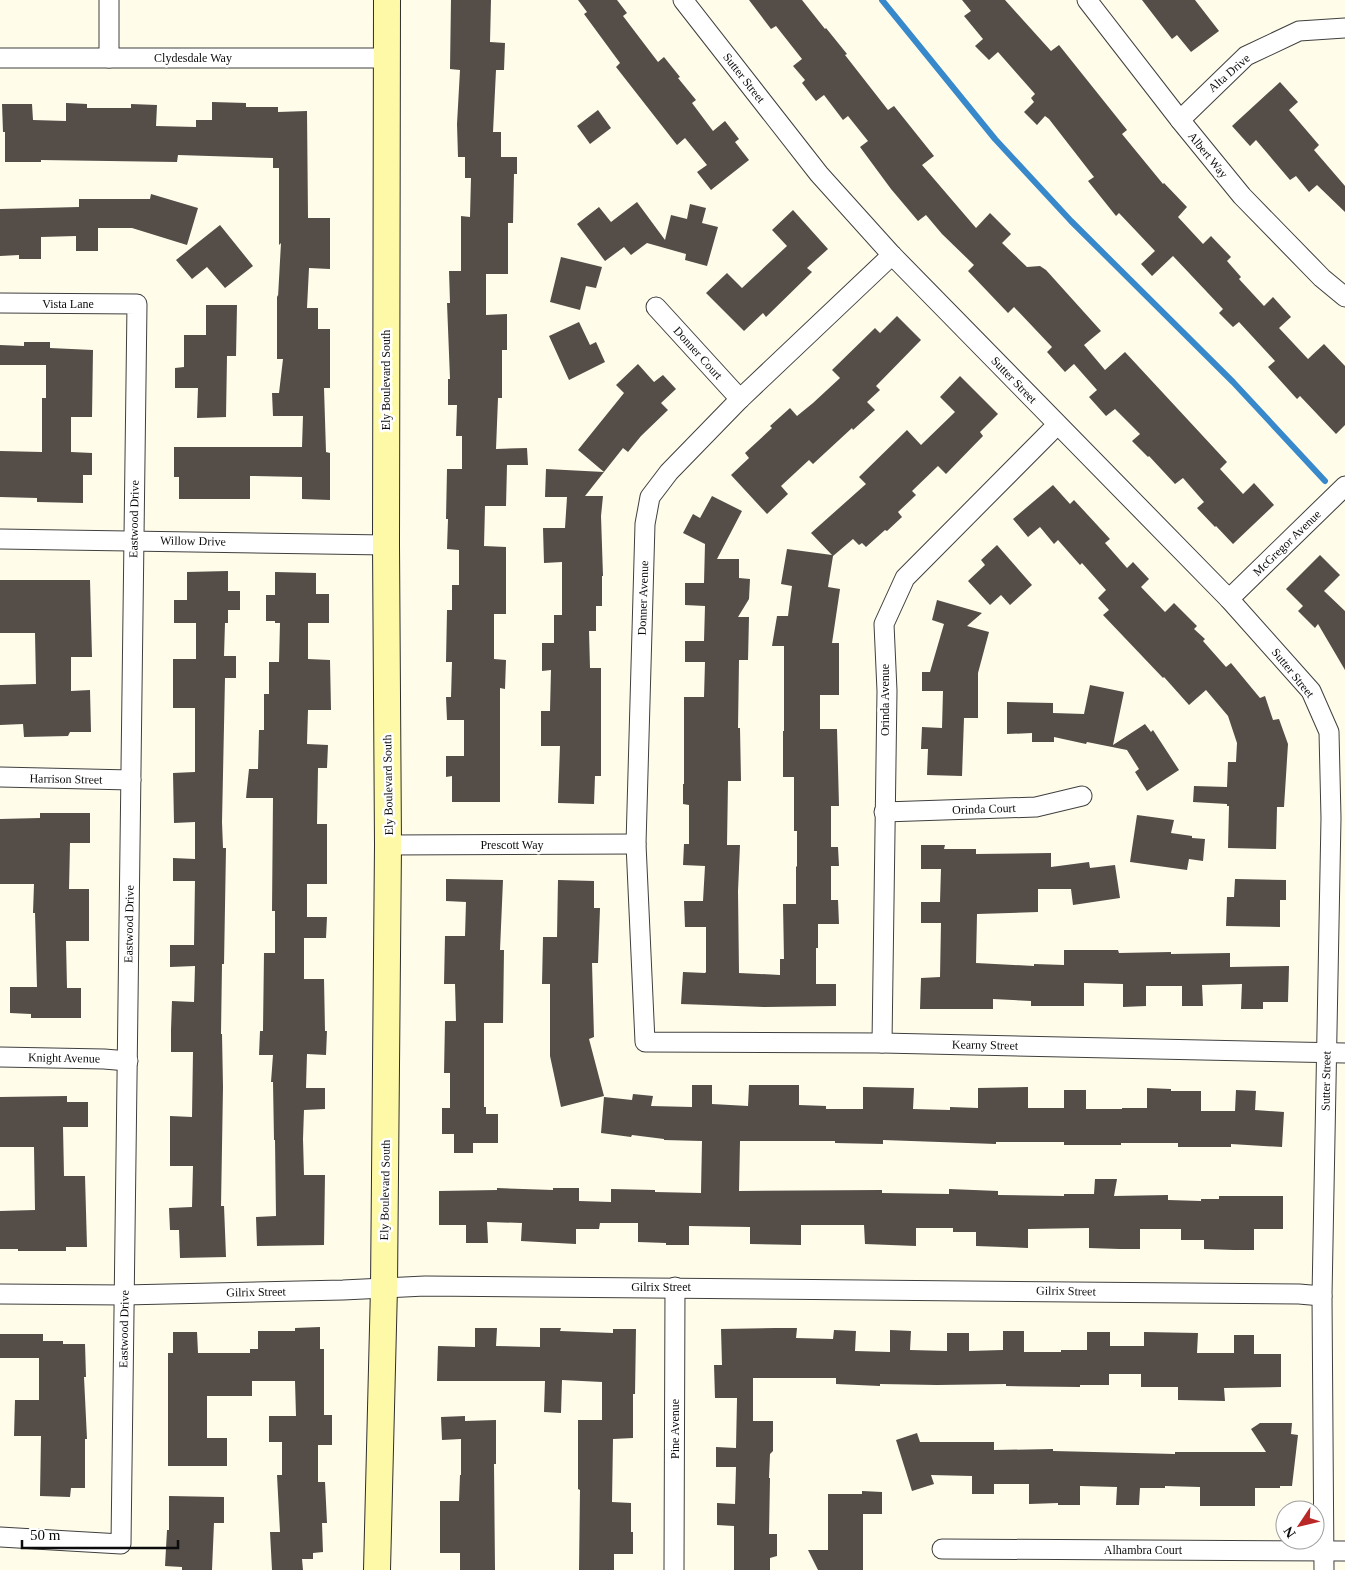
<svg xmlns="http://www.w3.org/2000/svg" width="1345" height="1570" viewBox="0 0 1345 1570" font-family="Georgia,serif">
  <rect width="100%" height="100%" fill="#fffcea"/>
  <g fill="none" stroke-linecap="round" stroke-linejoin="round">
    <polyline stroke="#3889cb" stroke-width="6" points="882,0 995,139 1071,221 1233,382 1325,481"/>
  </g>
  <g fill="#544d48">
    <polygon points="451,0 491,0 490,42 505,43 504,70 496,70 493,132 501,132 501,157 517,157 517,174 514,174 513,223 508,223 508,274 486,274 486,315 507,314 507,350 502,350 502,398 498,398 496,449 527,448 528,465 507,465 506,506 485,506 484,546 506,547 506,614 494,614 494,659 506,660 505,689 500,688 500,802 452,802 452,776 446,777 446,756 464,756 464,720 447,720 446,697 451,697 452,662 446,662 447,610 452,610 452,585 459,585 459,550 447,549 448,519 446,519 447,469 462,469 462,436 456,436 457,405 448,405 448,379 450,379 447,303 450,303 449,271 461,271 461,216 470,217 471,178 465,178 465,157 458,157 457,124 460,70 450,69"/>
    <polygon points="578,0 617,0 627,13 623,16 658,62 664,57 680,77 678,78 696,100 692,103 713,131 725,121 739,139 735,142 749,160 711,190 697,172 707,165 685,138 677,145 616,67 620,63 584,14 587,12"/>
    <polygon points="749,0 802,0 825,29 826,28 847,54 845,55 888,110 894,106 934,156 922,165 976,228 990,213 1011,234 1002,243 1027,267 1040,266 1046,270 1101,331 1084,345 1105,370 1125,352 1227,462 1220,469 1243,494 1254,483 1274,505 1233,544 1216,526 1215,527 1197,508 1204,502 1183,478 1175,484 1149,456 1148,457 1132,441 1140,434 1115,409 1106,416 1089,397 1097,390 1074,364 1065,372 1047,352 1052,347 1014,307 1008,313 968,271 974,265 942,234 926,215 918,221 891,189 860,147 868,141 848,116 843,120 824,95 816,101 802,83 805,80 793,66 802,59 776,26 771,29"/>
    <polygon points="962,0 1005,0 1051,51 1059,45 1127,130 1122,134 1163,184 1164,183 1187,207 1178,217 1203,244 1211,236 1231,257 1227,261 1241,277 1239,279 1264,306 1273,297 1291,317 1279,328 1308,359 1324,344 1345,366 1345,425 1336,434 1300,396 1297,399 1268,367 1275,361 1239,322 1233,327 1219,313 1223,309 1173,256 1152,276 1141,264 1155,251 1119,213 1116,216 1088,181 1094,177 1049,119 1045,116 1037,125 1024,112 1034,102 1031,98 1035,94 998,52 989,60 975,46 983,39 964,16 971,11"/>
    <polygon points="1142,0 1195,0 1219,31 1191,52 1177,35 1172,39"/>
    <polygon points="1280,82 1298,102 1289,110 1319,145 1314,150 1345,186 1345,212 1317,185 1309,192 1296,176 1290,180 1256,140 1250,146 1232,126"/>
    <polygon points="212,102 246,103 246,107 278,107 278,112 307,111 308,218 330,218 330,269 309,268 307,308 318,308 318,329 330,329 330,388 324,388 326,452 330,453 330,500 302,499 302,477 250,476 250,499 179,499 179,477 174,477 174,447 302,447 303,416 273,416 272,393 279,393 283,359 277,359 277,295 278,297 281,243 279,245 279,168 273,168 273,158 178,155 177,162 41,160 41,162 5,162 5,132 3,132 2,104 32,104 33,120 66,121 66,103 87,104 87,108 131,108 131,104 157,105 156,126 196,127 196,120 212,120"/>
    <polygon points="598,110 611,128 590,144 577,126"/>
    <polygon points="151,194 198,208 187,245 132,228 98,228 98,251 76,251 76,236 41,237 41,259 19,259 19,255 0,256 0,209 79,207 79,199 150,199"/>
    <polygon points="637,202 665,240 671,215 687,219 690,204 706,208 702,223 718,227 707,266 685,260 686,254 647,243 631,255 624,247 605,261 577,224 599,207 611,222"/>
    <polygon points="793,210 828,249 807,268 812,272 766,317 763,313 744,331 706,293 727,273 742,288 787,246 772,230"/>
    <polygon points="220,225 253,266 225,288 207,267 192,279 176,260"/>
    <polygon points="561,257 602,267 596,288 586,286 580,310 550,302"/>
    <polygon points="206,305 237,305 236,356 227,356 226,417 197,418 198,388 175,388 175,368 184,367 184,335 206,335"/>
    <polygon points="897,316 921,340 876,386 880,390 867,402 875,410 853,430 852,428 813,464 809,460 781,486 788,494 767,514 731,475 749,458 745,453 772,428 770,426 790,408 797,416 813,403 840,378 832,370 875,328 880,333"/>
    <polygon points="579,322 590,345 596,342 605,362 569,380 549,336"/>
    <polygon points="24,342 50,342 50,348 93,350 92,417 71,417 71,452 92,453 92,475 83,475 83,503 37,502 37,498 0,497 0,451 42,452 42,398 46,398 46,365 0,365 0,345 24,346"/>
    <polygon points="638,364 654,382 663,375 676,389 661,403 668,410 641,436 628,452 623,448 585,496 603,496 601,516 603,576 602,576 602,606 596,606 596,631 589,631 590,668 601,668 601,776 595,776 594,804 558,803 560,746 541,746 541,711 550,711 551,670 542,671 542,643 554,643 554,615 562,615 562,562 544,563 543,528 565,528 567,497 545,497 546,469 604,472 578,450 624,393 616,385"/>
    <polygon points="960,376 998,414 980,432 983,436 946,474 938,466 912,491 916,495 898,512 902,517 887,531 885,530 866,547 862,543 859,545 853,539 833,556 828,587 840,589 832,643 839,643 839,695 820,695 820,729 837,729 839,806 831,806 831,847 838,847 839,866 831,866 831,900 838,900 839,924 818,924 818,948 816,948 816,984 836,984 836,1006 765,1007 681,1004 683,972 705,973 706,972 706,927 685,927 684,901 703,901 705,866 683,865 684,844 689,844 689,805 683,804 683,784 684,784 684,697 704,697 705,662 685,662 685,641 704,641 705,606 685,605 685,583 704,583 705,544 683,533 693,514 700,518 712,496 742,511 717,559 739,559 739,578 750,579 749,599 738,617 749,617 748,660 739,660 738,728 740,728 741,781 728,781 727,845 740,845 738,891 739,973 780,975 780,959 784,959 783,904 796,904 796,867 797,866 797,831 794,831 794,777 783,777 783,731 784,731 784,646 772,646 777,616 788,616 792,586 781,584 787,549 832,555 811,533 866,484 859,477 907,430 921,445 955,412 940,397"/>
    <polygon points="1053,485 1070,504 1074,500 1110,539 1105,543 1127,568 1133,562 1149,579 1141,587 1165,612 1174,603 1197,626 1194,629 1205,639 1203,641 1226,667 1231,663 1260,698 1265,696 1273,720 1279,719 1288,744 1284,807 1277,807 1276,849 1228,848 1229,806 1227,806 1227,804 1193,802 1194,786 1227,787 1228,762 1236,762 1237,743 1228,716 1206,690 1189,705 1164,677 1163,678 1103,615 1109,610 1098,598 1106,590 1082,563 1080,565 1058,540 1054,544 1040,527 1028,537 1013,519"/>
    <polygon points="997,545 1032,585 1010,605 1001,595 990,605 968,581 985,565 981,560"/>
    <polygon points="1320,555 1340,575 1324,591 1345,611 1345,670 1318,624 1315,628 1298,611 1303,606 1286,589"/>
    <polygon points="228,571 228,591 240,591 240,610 228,610 228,623 225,623 224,656 236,656 236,678 225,678 222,822 223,848 226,848 224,964 222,964 221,1034 222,1034 223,1087 221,1206 224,1206 226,1257 180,1258 179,1230 170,1230 169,1208 192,1207 193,1166 170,1166 170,1116 192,1117 193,1052 171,1052 171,1030 172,1001 194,1002 195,966 170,967 170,945 194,945 195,881 173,881 173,858 195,859 195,822 174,823 173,773 195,772 195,708 173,708 173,659 196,659 196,623 174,623 174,600 187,600 187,572"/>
    <polygon points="275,572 316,573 316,594 329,594 329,623 308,623 308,659 330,660 331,710 308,710 307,744 328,745 327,768 318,768 317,824 327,824 327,884 307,884 307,917 327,917 326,938 304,938 304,979 324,979 325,1031 327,1031 326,1055 307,1054 306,1088 325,1088 325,1109 304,1110 303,1139 304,1175 325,1175 324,1245 257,1246 256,1217 276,1216 275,1140 274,1140 273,1082 271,1082 273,1055 259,1055 260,1031 263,1031 264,953 275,953 275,911 272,911 273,798 246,798 249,769 258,769 259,730 264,730 264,694 269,694 269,662 279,662 280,623 275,623 275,621 266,621 266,595 275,595"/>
    <polygon points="0,580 90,580 92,657 71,657 71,691 90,690 91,732 70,732 68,736 24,737 23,724 0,725 0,685 36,684 35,633 0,633"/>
    <polygon points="937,600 982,613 967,626 989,632 978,673 978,718 964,718 962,776 927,775 928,749 921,749 922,727 942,728 943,691 922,691 922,672 930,672 944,624 932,620"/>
    <polygon points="1090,685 1124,692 1113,745 1145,724 1151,732 1153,730 1179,770 1147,791 1135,772 1139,769 1127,750 1087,742 1086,744 1054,737 1054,742 1032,742 1032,733 1007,734 1007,702 1053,703 1053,713 1084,714"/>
    <polygon points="40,813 90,813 90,843 70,843 69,889 89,889 89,941 66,941 67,988 81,988 81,1018 31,1018 31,1014 10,1013 10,987 37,987 35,913 33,913 34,884 0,884 0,819 40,818"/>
    <polygon points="1137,815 1174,820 1171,833 1192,836 1192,838 1205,839 1203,861 1189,859 1187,870 1130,862"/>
    <polygon points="921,845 945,845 944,849 976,849 976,854 1051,853 1051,867 1089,862 1090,868 1115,865 1120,898 1073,905 1071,889 1038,889 1038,912 977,914 976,963 1034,966 1034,964 1064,965 1064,950 1118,950 1119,953 1171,952 1171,954 1230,953 1230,967 1289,966 1288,1002 1263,1002 1263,1009 1241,1009 1242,984 1202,985 1203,1006 1182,1006 1182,986 1146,986 1146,1006 1123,1007 1123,984 1084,983 1084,1006 1031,1006 1031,1001 993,999 993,1009 920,1009 921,978 940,977 941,923 921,923 921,902 940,902 941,869 921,869"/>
    <polygon points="446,879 503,880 500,950 504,950 503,1023 484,1023 484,1107 486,1107 486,1114 498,1114 498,1143 473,1143 473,1153 454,1153 454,1134 442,1134 442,1108 450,1108 450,1073 444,1073 445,1021 456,1021 455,984 444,984 445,936 465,936 466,902 446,901"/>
    <polygon points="1235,879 1286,880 1286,900 1280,900 1280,927 1226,926 1227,897 1234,897"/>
    <polygon points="558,880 594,881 594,908 600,908 598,963 592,963 594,1037 589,1039 604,1096 561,1107 550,1056 550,984 542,984 543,937 557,937"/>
    <polygon points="692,1085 712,1085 712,1104 748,1106 749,1085 799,1085 799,1105 826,1106 826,1109 863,1109 863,1087 914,1088 913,1109 950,1110 950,1107 978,1108 978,1088 1028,1087 1028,1108 1064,1108 1064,1090 1086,1090 1086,1109 1122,1109 1122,1108 1147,1108 1147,1088 1171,1089 1171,1091 1201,1091 1201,1111 1235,1111 1236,1090 1256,1091 1255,1110 1284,1112 1282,1147 1231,1144 1231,1147 1178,1147 1178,1143 1121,1143 1121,1145 1064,1145 1064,1142 996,1142 996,1144 883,1140 883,1144 835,1143 835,1141 740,1141 739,1191 882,1190 882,1193 949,1194 949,1189 998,1191 998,1195 1064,1196 1064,1194 1094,1194 1095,1179 1117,1179 1114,1196 1168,1195 1168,1200 1201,1201 1201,1199 1219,1199 1219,1196 1283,1196 1283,1229 1254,1229 1254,1250 1234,1250 1204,1249 1204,1240 1181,1240 1181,1229 1140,1229 1140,1249 1120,1249 1089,1248 1089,1228 1028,1229 1028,1248 976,1246 976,1232 953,1232 953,1228 916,1228 916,1246 865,1244 864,1225 801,1225 801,1245 750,1244 750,1227 689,1226 689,1245 666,1245 666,1243 638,1242 638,1223 600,1223 599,1229 576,1229 576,1244 521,1241 522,1223 487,1222 488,1243 466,1243 466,1225 439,1225 439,1191 497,1190 497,1188 553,1190 553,1188 579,1188 579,1201 611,1202 611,1189 655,1190 655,1192 701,1193 702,1141 664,1140 664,1139 632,1135 631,1137 601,1133 604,1097 632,1100 633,1094 653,1096 651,1106 692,1107"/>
    <polygon points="67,1096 67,1102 88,1102 88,1127 63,1127 64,1176 85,1176 87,1247 66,1247 66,1251 18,1251 18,1249 0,1249 0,1211 35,1210 34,1147 0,1147 0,1097"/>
    <polygon points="320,1327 320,1349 324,1349 324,1415 332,1415 332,1445 318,1445 318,1482 325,1482 327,1523 322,1523 323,1552 313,1553 313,1559 302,1559 303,1570 272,1570 270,1532 280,1532 277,1475 282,1475 282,1442 269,1442 269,1416 296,1416 295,1381 252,1381 252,1396 207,1396 207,1438 227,1438 227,1466 168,1466 168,1353 173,1353 173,1332 197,1332 198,1353 250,1353 250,1349 258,1349 258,1331 295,1331 295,1328"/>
    <polygon points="475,1328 497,1328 496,1346 540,1347 540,1328 561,1328 560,1331 613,1333 613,1329 636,1329 635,1394 633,1394 633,1438 613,1439 612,1502 631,1503 631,1532 633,1532 633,1554 614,1554 614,1570 579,1570 580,1490 578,1489 578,1420 602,1420 602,1382 562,1380 561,1413 544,1412 545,1381 437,1381 438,1346 475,1347"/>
    <polygon points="776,1328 797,1328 796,1338 833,1339 834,1330 856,1331 855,1351 890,1352 890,1330 911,1331 910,1350 947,1351 947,1333 969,1333 969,1351 1003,1350 1003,1331 1024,1331 1024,1352 1061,1352 1061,1350 1087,1350 1087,1332 1110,1332 1110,1346 1144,1346 1144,1332 1198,1333 1197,1353 1234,1353 1234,1335 1254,1335 1254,1354 1281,1354 1281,1387 1224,1388 1225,1401 1178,1400 1178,1387 1141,1387 1141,1374 1109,1374 1109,1385 1080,1385 1080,1387 1006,1386 1006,1384 937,1385 880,1384 880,1386 836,1384 836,1378 753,1378 753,1421 773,1421 773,1451 770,1454 769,1478 770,1478 769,1534 777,1534 777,1556 770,1558 770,1570 734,1570 734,1526 717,1525 717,1503 735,1504 736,1467 716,1467 716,1447 736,1448 737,1398 715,1398 714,1365 722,1365 721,1329"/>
    <polygon points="0,1334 43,1334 43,1341 63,1341 63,1344 85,1344 86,1377 84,1377 87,1439 85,1439 85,1488 71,1488 70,1497 40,1496 41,1436 14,1436 15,1400 39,1400 39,1358 0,1358"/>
    <polygon points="465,1416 465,1421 496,1420 496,1464 494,1464 495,1570 460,1570 460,1553 440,1553 440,1501 459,1501 460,1475 461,1475 461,1439 442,1440 441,1417"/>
    <polygon points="1260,1423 1292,1423 1291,1434 1298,1435 1292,1486 1280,1486 1280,1488 1255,1488 1255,1506 1200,1506 1200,1487 1165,1486 1165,1488 1140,1488 1139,1505 1116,1505 1117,1487 1080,1486 1080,1505 1058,1505 1058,1503 1029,1504 1029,1484 994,1484 994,1494 972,1494 972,1476 931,1475 934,1484 912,1491 896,1440 917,1433 920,1442 994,1442 994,1450 1053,1449 1053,1451 1175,1454 1175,1452 1266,1452 1251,1429"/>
    <polygon points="862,1491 882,1492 882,1514 863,1514 863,1570 818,1570 808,1550 828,1550 828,1494 862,1494"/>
    <polygon points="169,1496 224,1497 224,1523 214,1523 212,1570 182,1570 182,1567 165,1566 167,1530 169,1530"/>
  </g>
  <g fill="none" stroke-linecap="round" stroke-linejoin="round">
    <g stroke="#3f3f3f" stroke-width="21">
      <g id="street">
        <polyline points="109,0 109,58"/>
        <polyline points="683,0 819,174 892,255 1229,599 1311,691 1329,732 1331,818 1322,1296 1324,1570"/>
        <polyline points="1087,0 1180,120 1242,196 1322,278 1345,297"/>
        <polyline points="0,58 387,58"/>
        <polyline points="1180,120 1246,56 1299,31 1345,28"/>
        <polyline points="892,255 740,399 669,472 650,497 645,524 636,844 645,1042 882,1043 1345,1053"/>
        <polyline points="0,303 137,304 121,1544 0,1537"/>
        <polyline points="656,307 740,399"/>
        <polyline points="0,539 386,545"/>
        <polyline points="1229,599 1345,486"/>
        <polyline points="0,777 131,780"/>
        <polyline points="884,812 1036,807 1082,796"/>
        <polyline points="388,845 636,844"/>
        <polyline points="882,1043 887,691 884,624 905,578 1057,425"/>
        <polyline points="0,1057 104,1059 128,1061"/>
        <polyline points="0,1294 124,1295 343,1290 425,1286 1299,1294 1322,1296"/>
        <polyline points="942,1549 1345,1551"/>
        <polyline points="674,1570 675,1287"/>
      </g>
    </g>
    <g stroke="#2e2e2e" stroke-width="28">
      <polyline id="secondary" points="377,1570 384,1287 388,845 386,545 387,0"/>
    </g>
    <use href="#street" stroke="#fff" stroke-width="19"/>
    <use href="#secondary" stroke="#fef9a6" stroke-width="26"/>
  </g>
  <g text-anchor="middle" stroke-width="5" stroke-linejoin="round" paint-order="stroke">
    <g font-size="12" fill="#0c0c0c" stroke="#fff">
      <text x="193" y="62">Clydesdale Way</text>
      <text transform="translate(1229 73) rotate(-41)" y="4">Alta Drive</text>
      <text transform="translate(744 78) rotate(52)" y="4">Sutter Street</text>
      <text transform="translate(1208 155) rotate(51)" y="4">Albert Way</text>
      <text x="68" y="308">Vista Lane</text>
      <text transform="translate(698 353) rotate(48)" y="4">Donner Court</text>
      <text transform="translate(386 380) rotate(-90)" y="4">Ely Boulevard South</text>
      <text transform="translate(1014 380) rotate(46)" y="4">Sutter Street</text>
      <text transform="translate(134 519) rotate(-89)" y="4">Eastwood Drive</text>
      <text transform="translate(193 541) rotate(1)" y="4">Willow Drive</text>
      <text transform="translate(1287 543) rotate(-44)" y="4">McGregor Avenue</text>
      <text transform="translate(643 598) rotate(-88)" y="4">Donner Avenue</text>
      <text transform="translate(1293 673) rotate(51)" y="4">Sutter Street</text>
      <text transform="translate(885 700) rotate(-90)" y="4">Orinda Avenue</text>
      <text transform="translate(66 779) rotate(1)" y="4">Harrison Street</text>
      <text transform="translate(388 785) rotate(-91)" y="4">Ely Boulevard South</text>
      <text transform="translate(984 809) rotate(-2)" y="4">Orinda Court</text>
      <text x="512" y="849">Prescott Way</text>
      <text transform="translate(129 924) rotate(-89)" y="4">Eastwood Drive</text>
      <text transform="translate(985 1045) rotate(1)" y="4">Kearny Street</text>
      <text transform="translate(64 1058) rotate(1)" y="4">Knight Avenue</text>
      <text transform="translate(1326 1081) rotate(-89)" y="4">Sutter Street</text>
      <text transform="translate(385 1190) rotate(-89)" y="4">Ely Boulevard South</text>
      <text x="661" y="1291">Gilrix Street</text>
      <text transform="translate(1066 1291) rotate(1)" y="4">Gilrix Street</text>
      <text transform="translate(256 1292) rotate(-1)" y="4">Gilrix Street</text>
      <text transform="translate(124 1329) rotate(-89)" y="4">Eastwood Drive</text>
      <text transform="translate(675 1429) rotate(-90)" y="4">Pine Avenue</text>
      <text x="1143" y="1554">Alhambra Court</text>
    </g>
  </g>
  <g transform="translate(1300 1525) rotate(235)"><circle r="24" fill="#ffffff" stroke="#9e9e9e"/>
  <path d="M0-4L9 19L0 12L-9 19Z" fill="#b92726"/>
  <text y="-8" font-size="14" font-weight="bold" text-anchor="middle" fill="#0c0c0c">N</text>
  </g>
  <path d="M22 1540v8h156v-8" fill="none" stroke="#0c0c0c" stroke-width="2.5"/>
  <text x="30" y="1540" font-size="15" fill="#0c0c0c" stroke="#ffffff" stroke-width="4" paint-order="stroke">50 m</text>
</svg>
